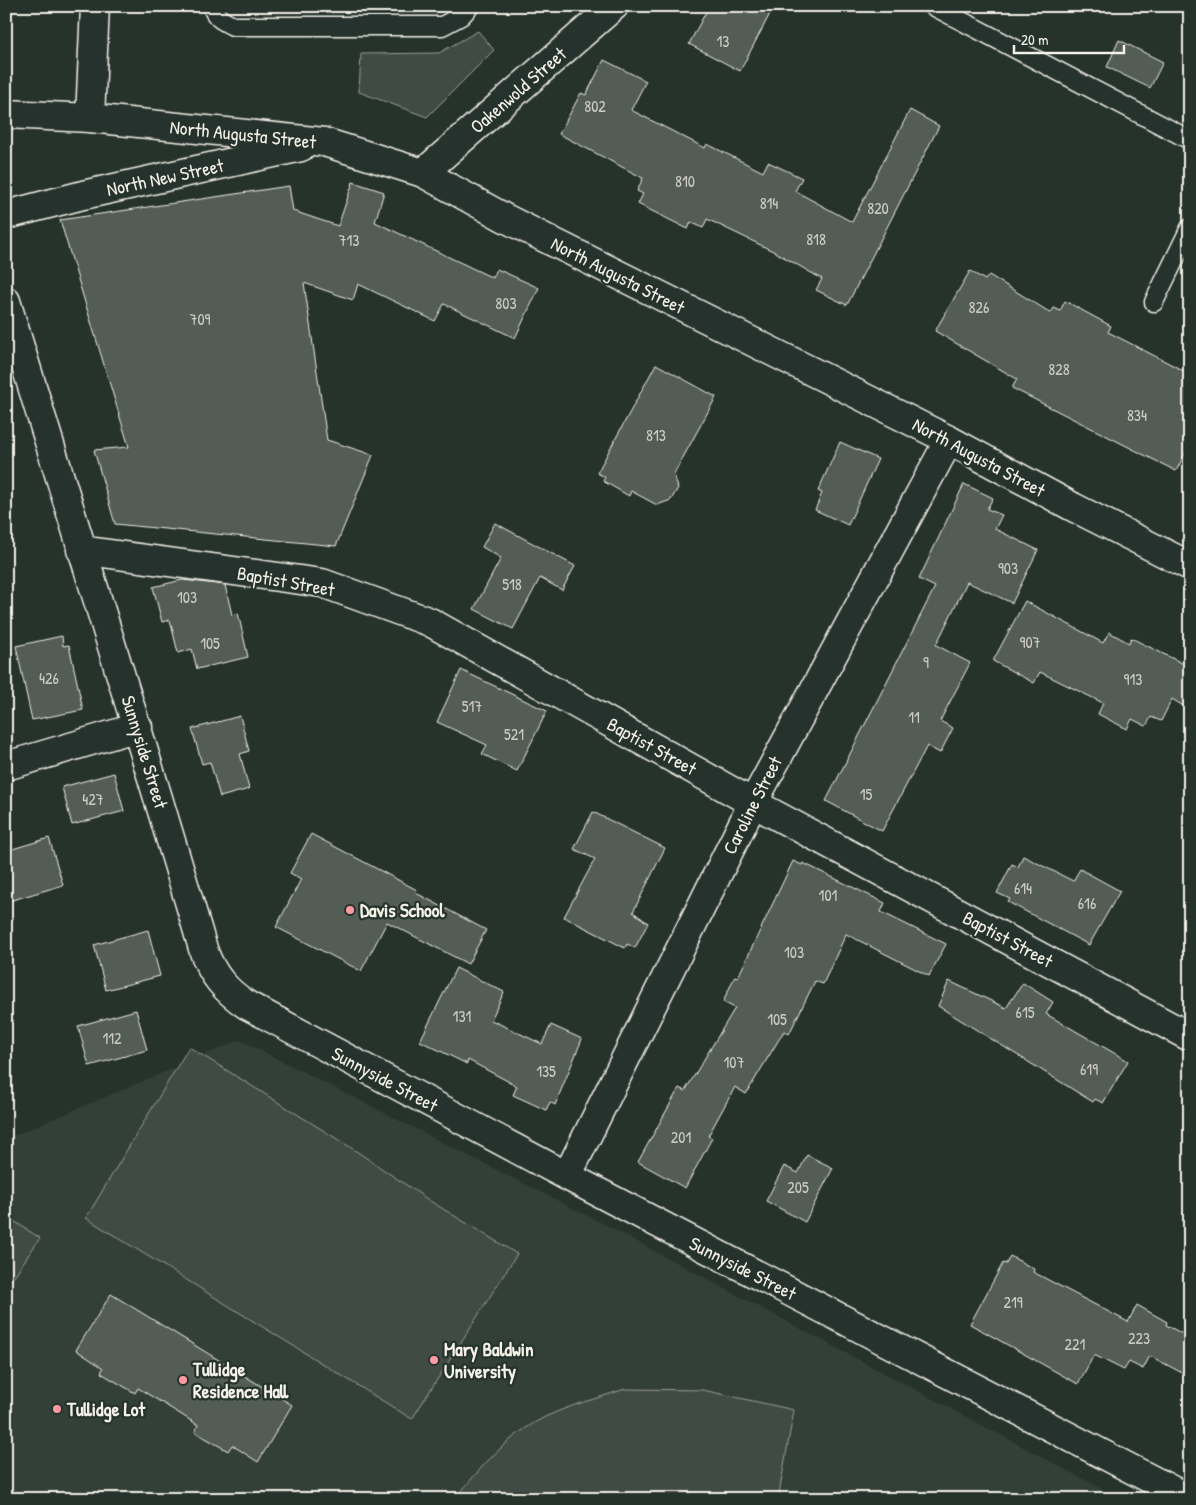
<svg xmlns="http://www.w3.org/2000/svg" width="1196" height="1505" viewBox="0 0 1196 1505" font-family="'Patrick Hand',sans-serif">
  <rect width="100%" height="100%" fill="#26332d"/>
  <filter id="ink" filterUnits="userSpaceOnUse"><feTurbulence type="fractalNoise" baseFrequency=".02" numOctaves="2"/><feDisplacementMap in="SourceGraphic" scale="10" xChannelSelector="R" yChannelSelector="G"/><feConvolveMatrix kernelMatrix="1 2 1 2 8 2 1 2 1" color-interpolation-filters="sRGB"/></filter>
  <g filter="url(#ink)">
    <polygon fill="#333f39" points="240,1040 600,1222 1121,1499 6,1499 6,1139"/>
    <g fill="#414b45" stroke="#9a9e96">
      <polygon points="478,31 494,50 427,117 359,92 361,54 439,53"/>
      <polygon points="189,1047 350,1147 430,1201 517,1254 412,1419 86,1218"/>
      <polygon points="6,1216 40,1238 6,1288"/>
      <path d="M 625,1389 L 703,1390 L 794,1410 L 778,1499 L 455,1499 C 481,1467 507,1436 545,1417 C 570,1405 599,1398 625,1389 Z"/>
    </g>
    <g fill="#525c55" stroke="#f4f1e8">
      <polygon points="709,6 774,6 740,71 689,44"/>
      <polygon points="1119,40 1163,62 1150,88 1107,67"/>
      <polygon points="604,60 646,81 631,110 705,148 707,144 763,172 768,162 802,178 795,191 852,222 910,110 939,126 847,305 816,290 822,279 775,252 707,219 703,228 691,222 688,229 638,204 643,194 637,191 643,178 559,134 581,93 586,95"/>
      <polygon points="353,182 384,192 375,222 493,278 497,269 539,288 515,338 444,304 435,321 358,284 353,300 304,283 327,440 373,455 336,546 115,524 94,450 129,447 60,220 289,186 293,211 338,226"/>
      <polygon points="970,271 985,280 989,275 1051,313 1054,308 1060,311 1065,301 1111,326 1108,332 1190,374 1190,444 1176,471 1012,388 1017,379 935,331"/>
      <polygon points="656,364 716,397 674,474 678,488 671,500 657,505 631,491 629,496 603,481 605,477 597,473"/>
      <polygon points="840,442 878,459 848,525 815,510 822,493 818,491"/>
      <polygon points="964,484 993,498 987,509 1002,515 995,529 1038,550 1012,603 967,582 936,645 970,663 940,721 953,728 940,753 927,746 882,831 826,801 935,587 919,579"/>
      <polygon points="495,523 575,566 562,590 540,578 513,629 474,609 501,558 482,547"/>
      <polygon points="182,580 225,585 232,615 238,613 248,657 197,669 192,649 178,653 170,620 162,622 153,587"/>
      <polygon points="1025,601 1103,643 1109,632 1129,643 1131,638 1190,667 1190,710 1172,699 1161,721 1151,717 1146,726 1132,719 1127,729 1098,714 1103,703 1040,672 1034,683 993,661"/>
      <polygon points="62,636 63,646 69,645 83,710 32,720 16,646"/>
      <polygon points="461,670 547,711 517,771 482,754 487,745 437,722"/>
      <polygon points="240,716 249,751 240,754 249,789 220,797 210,762 202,764 192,729"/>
      <polygon points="114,773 124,811 72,825 62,787"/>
      <polygon points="593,812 665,848 633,912 648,923 635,948 627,944 625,948 564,917 595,859 574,849"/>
      <polygon points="311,834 417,890 416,893 486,930 468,964 387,922 361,971 276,927 301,879 290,873"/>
      <polygon points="49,838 63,885 6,902 6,851"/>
      <polygon points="1023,856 1073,881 1080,869 1120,891 1089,945 1008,902 1010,899 997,893 1012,864 1018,867"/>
      <polygon points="793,861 802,865 803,863 885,903 881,912 946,944 929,976 846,934 823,984 815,981 789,1034 784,1031 746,1094 735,1087 708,1136 712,1138 685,1188 638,1162 679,1088 685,1091 735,1008 723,1002 735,976 738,977"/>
      <polygon points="148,930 160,976 106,990 94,945"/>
      <polygon points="456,968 504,992 491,1020 542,1044 551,1025 582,1039 555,1105 550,1102 546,1110 513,1095 517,1086 468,1060 467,1064 420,1041"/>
      <polygon points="949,981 1006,1008 1023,983 1053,1002 1046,1014 1128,1061 1103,1103 1095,1099 1093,1102 938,1006"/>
      <polygon points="136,1010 147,1050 89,1066 78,1026"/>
      <polygon points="807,1155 833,1168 805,1222 766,1201 784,1166 798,1173"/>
      <polygon points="1010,1256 1034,1269 1033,1272 1128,1322 1137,1305 1167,1322 1166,1325 1190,1338 1190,1377 1150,1356 1143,1369 1129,1362 1124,1370 1094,1355 1078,1384 970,1324 1003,1263 1006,1264"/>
      <polygon points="111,1294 292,1405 258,1462 232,1445 228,1451 195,1432 198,1425 138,1388 135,1393 101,1373 103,1368 76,1350"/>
    </g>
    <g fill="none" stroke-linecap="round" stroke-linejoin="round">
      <g stroke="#f4f1e8" stroke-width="21">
        <g id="lane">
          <path d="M 212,6 C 215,18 223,21 233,26 L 442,26 L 461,16 L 470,6"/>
          <polyline points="933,6 1190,140"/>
          <polyline points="1154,302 1190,228"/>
        </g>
      </g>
      <g stroke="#f4f1e8" stroke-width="31">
        <g id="street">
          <polyline points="423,173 614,6"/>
          <path d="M 6,301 C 72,518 140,734 204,952 C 213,976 226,991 247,1005 L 567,1176 L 1189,1499"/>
          <polyline points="81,550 322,583 430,622 753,803 1190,1037"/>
          <polyline points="6,766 138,727"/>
          <polyline points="567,1176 753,803 949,440"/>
        </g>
      </g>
      <g stroke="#f4f1e8" stroke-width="31">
        <g id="secondary">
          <polyline points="90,118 324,142 423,173 505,218 949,440 1073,507 1190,566"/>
          <polyline points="6,215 83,195 301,147"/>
        </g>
      </g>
      <g stroke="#f4f1e8" stroke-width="31">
        <polyline id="primary" points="6,114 90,118 95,6"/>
      </g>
      <use href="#lane" stroke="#26332d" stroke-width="18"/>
      <use href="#street" stroke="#26332d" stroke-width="28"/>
      <use href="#secondary" stroke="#26332d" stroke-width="28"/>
      <use href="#primary" stroke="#26332d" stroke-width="28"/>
    </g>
  </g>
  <g fill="#ff9aa2" stroke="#26332d" stroke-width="2">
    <circle cx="350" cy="910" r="5"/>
    <circle cx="434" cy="1360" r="5"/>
    <circle cx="183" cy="1380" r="5"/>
    <circle cx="57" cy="1409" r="5"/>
  </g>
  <g text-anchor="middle" stroke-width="4.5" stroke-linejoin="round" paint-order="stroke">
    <g font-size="16" fill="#ccccc3">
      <text x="723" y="47">13</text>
      <text x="595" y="112">802</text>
      <text x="685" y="187">810</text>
      <text x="769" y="209">814</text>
      <text x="878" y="214">820</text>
      <text x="816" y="245">818</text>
      <text x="349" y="246">713</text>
      <text x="506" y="309">803</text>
      <text x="979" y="313">826</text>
      <text x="200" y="325">709</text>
      <text x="1059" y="375">828</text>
      <text x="1137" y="421">834</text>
      <text x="656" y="441">813</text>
      <text x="1008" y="574">903</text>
      <text x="512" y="590">518</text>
      <text x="187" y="603">103</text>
      <text x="1030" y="648">907</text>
      <text x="210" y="649">105</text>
      <text x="926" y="668">9</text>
      <text x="49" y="684">426</text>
      <text x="1133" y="685">913</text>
      <text x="472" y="712">517</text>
      <text x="914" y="723">11</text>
      <text x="514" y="740">521</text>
      <text x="866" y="800">15</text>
      <text x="93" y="805">427</text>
      <text x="1023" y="894">614</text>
      <text x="828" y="901">101</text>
      <text x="1087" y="909">616</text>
      <text x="794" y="958">103</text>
      <text x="1025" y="1018">615</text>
      <text x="462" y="1022">131</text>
      <text x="777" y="1025">105</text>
      <text x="112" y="1044">112</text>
      <text x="734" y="1068">107</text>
      <text x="1089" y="1075">619</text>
      <text x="546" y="1077">135</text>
      <text x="681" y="1143">201</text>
      <text x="798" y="1193">205</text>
      <text x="1013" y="1308">219</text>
      <text x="1139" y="1344">223</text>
      <text x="1075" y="1350">221</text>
    </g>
    <g font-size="19" fill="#f4f1e8" stroke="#26332d">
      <text transform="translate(518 90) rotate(-41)" y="7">Oakenwold Street</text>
      <text transform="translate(243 134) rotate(6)" y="7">North Augusta Street</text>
      <text transform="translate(165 177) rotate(-12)" y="7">North New Street</text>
      <text transform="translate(618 275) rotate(27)" y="7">North Augusta Street</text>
      <text transform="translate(979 457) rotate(28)" y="7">North Augusta Street</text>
      <text transform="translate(286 581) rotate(10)" y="7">Baptist Street</text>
      <text transform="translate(652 746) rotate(29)" y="7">Baptist Street</text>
      <text transform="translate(145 752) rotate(73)" y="7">Sunnyside Street</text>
      <text transform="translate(752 805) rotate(-63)" y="7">Caroline Street</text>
      <text transform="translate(1008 939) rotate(28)" y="7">Baptist Street</text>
      <text transform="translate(385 1079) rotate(28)" y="7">Sunnyside Street</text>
      <text transform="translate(743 1268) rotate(27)" y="7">Sunnyside Street</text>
    </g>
    <g font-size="19" font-weight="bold" fill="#f4f1e8" stroke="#26332d" text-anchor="start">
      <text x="360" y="917">Davis School</text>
      <text x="444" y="1356">Mary Baldwin<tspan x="444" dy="22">University</tspan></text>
      <text x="193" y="1376">Tullidge<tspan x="193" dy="22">Residence Hall</tspan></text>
      <text x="67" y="1416">Tullidge Lot</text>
    </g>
  </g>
  <rect width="1196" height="1505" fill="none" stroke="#26332d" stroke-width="25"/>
  <rect x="12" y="12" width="1171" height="1480" fill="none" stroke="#f4f1e8" stroke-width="2" filter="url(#ink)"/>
  <path d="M1014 45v8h110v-8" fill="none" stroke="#f4f1e8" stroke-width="2.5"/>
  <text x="1021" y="45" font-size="15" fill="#f4f1e8" stroke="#26332d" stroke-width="4" paint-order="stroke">20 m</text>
</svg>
